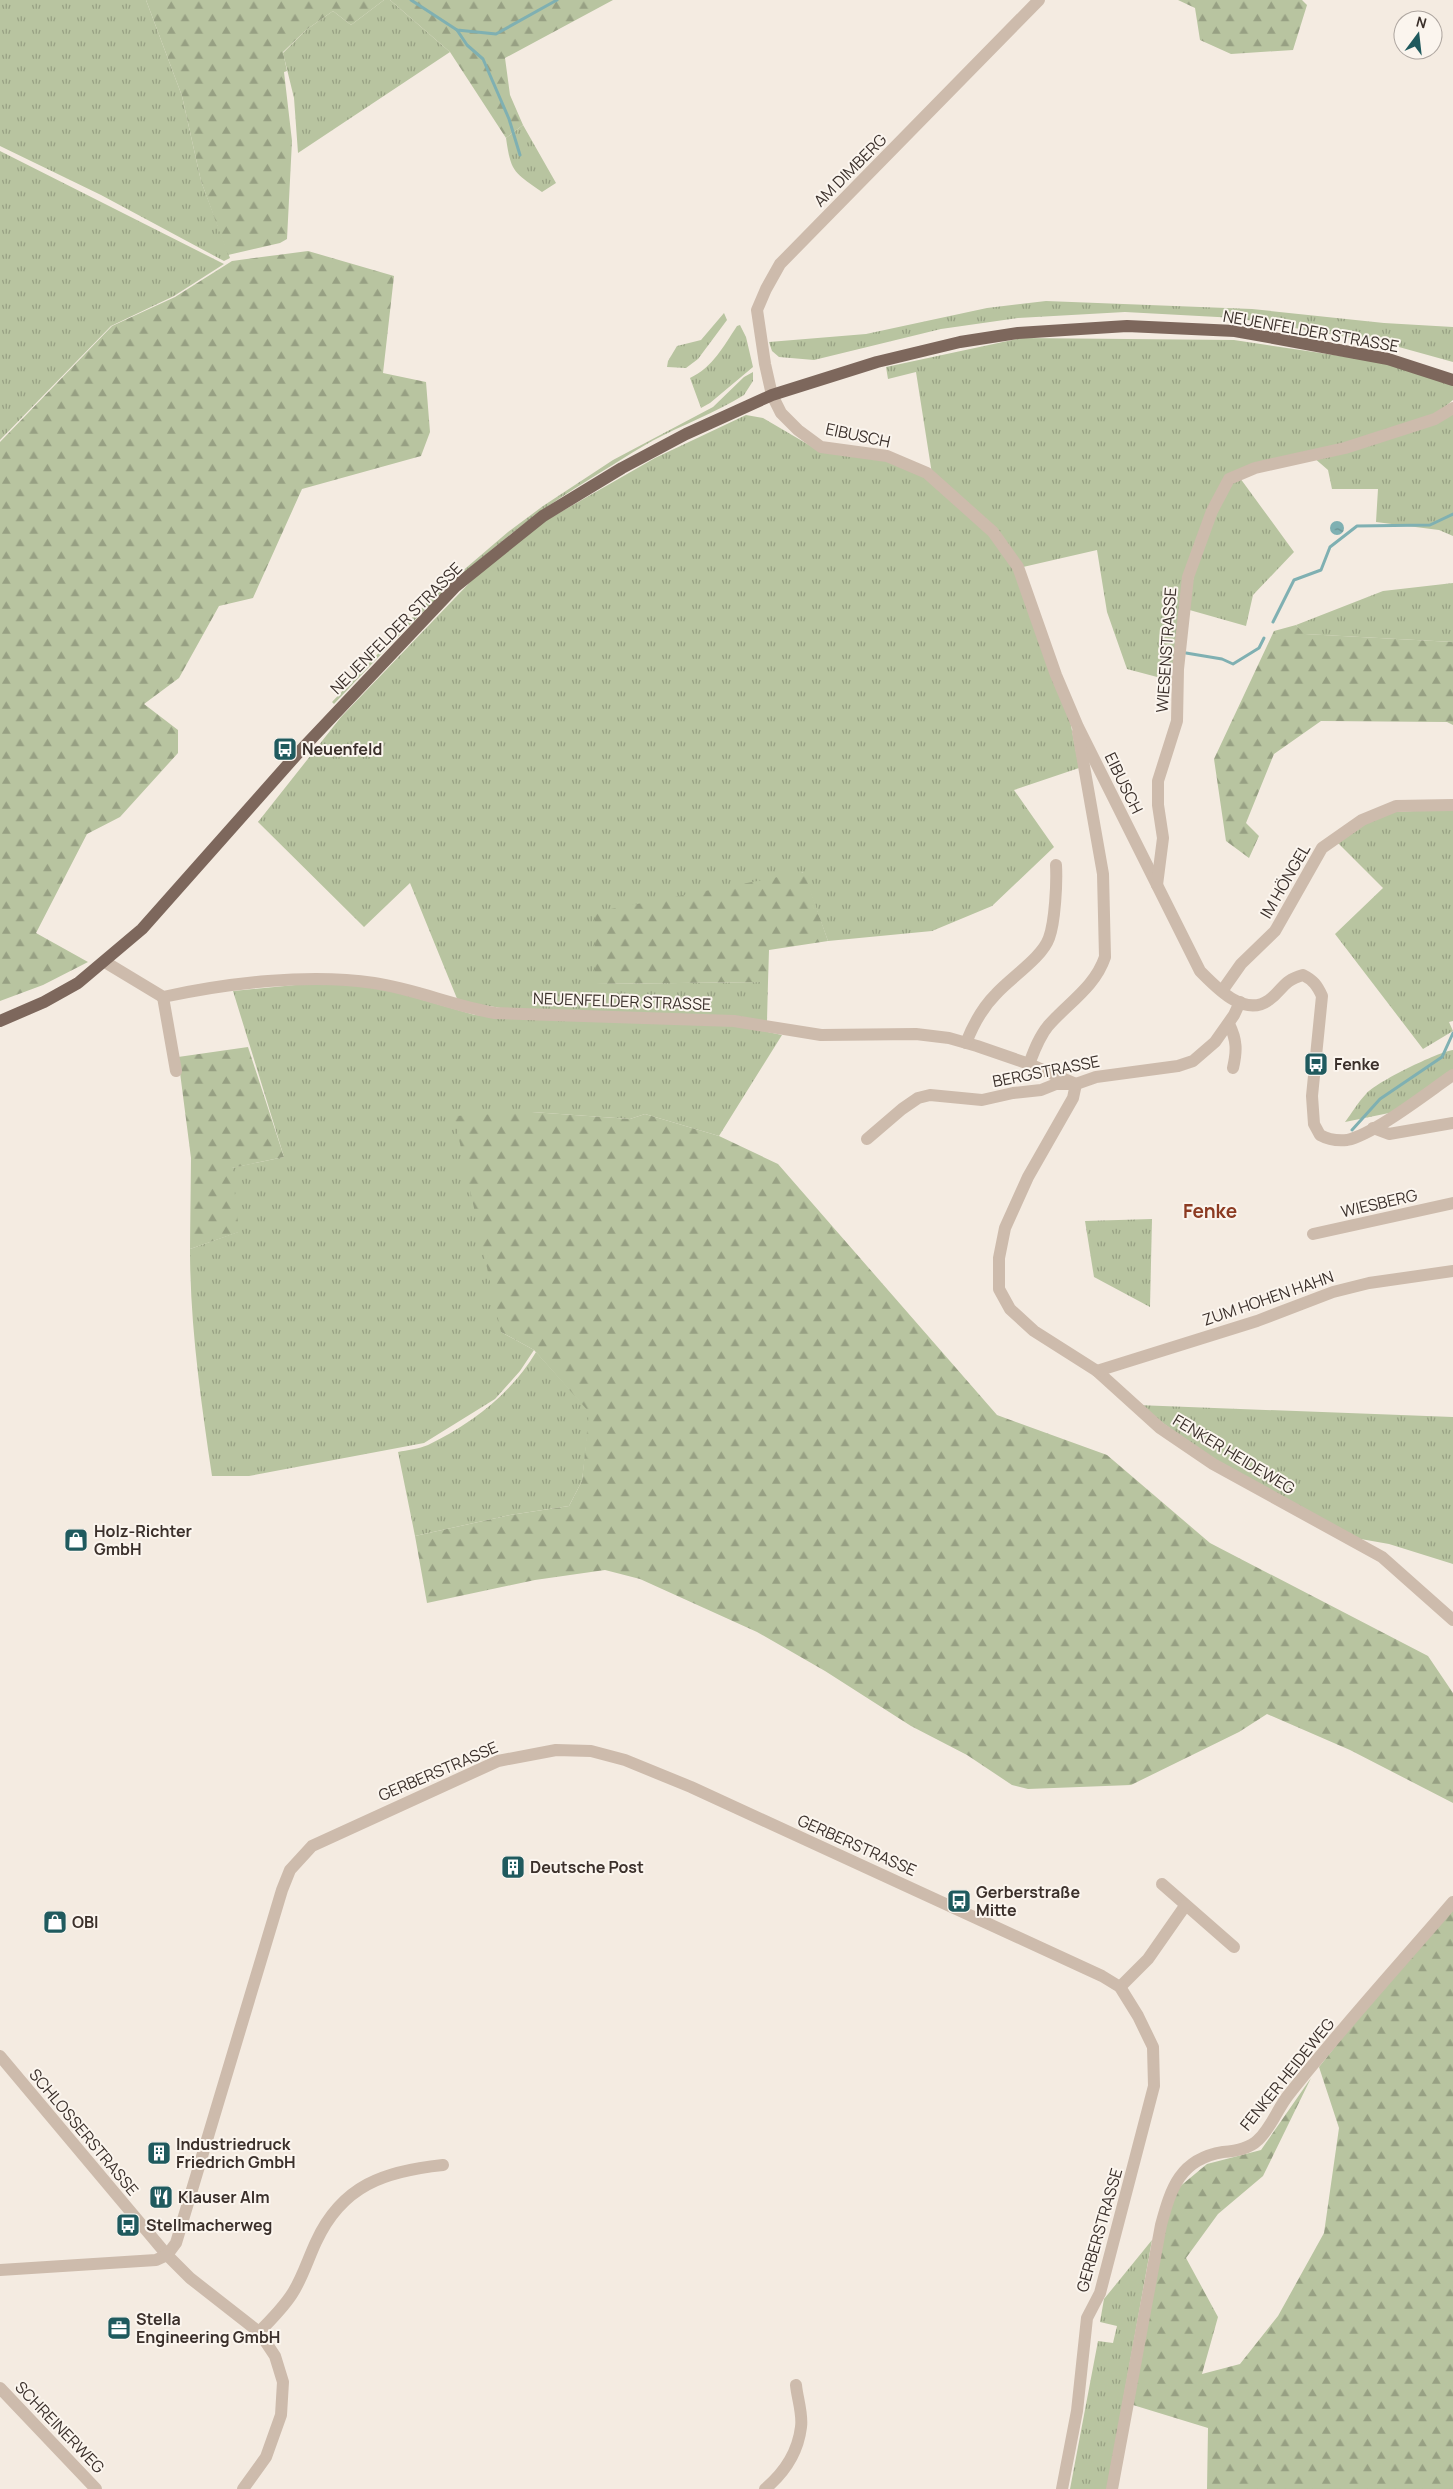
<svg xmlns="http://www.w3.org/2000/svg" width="1453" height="2489" viewBox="0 0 1453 2489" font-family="Manrope,sans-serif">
  <defs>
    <pattern id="grass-tufts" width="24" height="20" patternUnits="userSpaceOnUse" patternTransform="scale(1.25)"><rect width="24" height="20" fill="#b8c4a0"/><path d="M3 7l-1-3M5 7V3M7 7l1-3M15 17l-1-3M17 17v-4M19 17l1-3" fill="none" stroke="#97a083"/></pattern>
    <pattern id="forest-firs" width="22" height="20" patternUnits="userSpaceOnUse" patternTransform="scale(1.25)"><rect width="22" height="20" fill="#b8c4a0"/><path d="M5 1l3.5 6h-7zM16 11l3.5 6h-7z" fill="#97a083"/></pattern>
    <pattern id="water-ripples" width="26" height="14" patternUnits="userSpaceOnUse" patternTransform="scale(1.25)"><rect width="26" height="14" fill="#7fb0b2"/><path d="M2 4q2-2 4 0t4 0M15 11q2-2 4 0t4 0" fill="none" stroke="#699091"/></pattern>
  </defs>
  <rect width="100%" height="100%" fill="#f4ebe1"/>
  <g fill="url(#grass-tufts)">
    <polygon points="0,0 146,0 182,96 201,181 230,258 224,261 101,195 0,146"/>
    <polygon points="384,0 390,0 450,52 298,153 294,98 283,53 306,30 333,11 351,25"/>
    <path d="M 523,125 L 556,183 L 542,192 C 514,172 511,173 506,138 Z"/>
    <polygon points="0,151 224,264 174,296 111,326 0,440"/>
    <polygon points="1046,301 1252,309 1384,323 1453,327 1453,362 1388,344 1236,318 1125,312 1018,318 941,329 814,360 779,357 772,351 769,342 866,334 987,308"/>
    <polygon points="724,313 727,320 698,359 686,368 667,367 668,361 677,346 701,340"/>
    <path d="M 740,325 L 746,337 L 753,367 L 710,403 L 701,408 L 690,378 C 713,367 723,347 737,326 Z"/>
    <polygon points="1021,338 1234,340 1388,363 1453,385 1453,400 1433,417 1229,477 1198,545 1176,682 1127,669 1107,612 1097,550 1023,567 932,474 916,372 888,379 886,367"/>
    <path d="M 753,372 L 753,381 L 744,395 C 715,413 682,425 652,441 C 626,456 600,473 574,489 C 483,547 408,625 334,704 L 332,702 L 432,597 L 508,532 L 543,506 L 613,460 L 713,407 L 744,377 Z"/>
    <polygon points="1453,413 1453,536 1439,530 1376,522 1378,489 1332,489 1328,470 1313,457"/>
    <polygon points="746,415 763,418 821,452 886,459 924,475 991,534 1014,569 1070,720 1079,768 1014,790 1054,847 992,906 932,931 828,941 803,872 596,984 768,982 767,1021 520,1011 458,1001 410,883 364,927 258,822 341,717 476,576 545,521 655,458"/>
    <polygon points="1240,478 1294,552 1253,595 1246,626 1186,609 1201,547 1232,482"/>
    <polygon points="1453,583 1453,642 1304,634 1296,625 1383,591"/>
    <polygon points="1453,809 1453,1021 1449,1022 1453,1031 1423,1049 1335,934 1383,888 1336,841 1352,830 1393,812"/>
    <path d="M 326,982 L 378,987 L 475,1015 L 730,1024 L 782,1035 L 719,1136 L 645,1114 L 630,1119 L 532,1112 L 501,1332 L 534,1350 L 520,1371 L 495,1399 L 424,1443 L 249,1476 L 212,1476 C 201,1401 190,1326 190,1249 L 238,1232 L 231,1168 L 284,1157 L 233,991 Z"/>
    <path d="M 1453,1050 L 1453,1070 L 1394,1112 L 1345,1122 C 1352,1113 1358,1102 1366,1094 C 1376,1082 1438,1052 1453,1050 Z"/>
    <polygon points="1152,1219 1150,1307 1094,1277 1085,1221"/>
    <path d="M 536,1352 L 590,1412 L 582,1481 L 569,1506 L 510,1515 L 415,1536 L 398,1452 C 407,1450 419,1449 428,1445 C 471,1424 512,1393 536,1352 Z"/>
    <polygon points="1137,1405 1453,1417 1453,1564 1389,1544 1355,1538 1234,1473"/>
    <polygon points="1152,2240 1107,2489 1070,2489 1098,2341 1113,2343 1117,2326 1100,2322 1104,2299"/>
  </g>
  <g fill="url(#forest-firs)">
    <polygon points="146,0 384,0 351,25 333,11 306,30 283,52 287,71 284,72 292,141 287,239 280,243 228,255 201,181 182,96"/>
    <polygon points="390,0 613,0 505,58 510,95 523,125 506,138 450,52"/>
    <polygon points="1178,0 1302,0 1307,5 1293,50 1231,54 1200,40 1195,8"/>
    <polygon points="308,251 394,276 383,373 426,382 430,432 421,456 302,489 253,598 219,606 179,678 144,704 178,730 178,753 120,817 87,834 36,933 88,962 43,985 0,1001 0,442 112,326 175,297 232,261"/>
    <polygon points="1296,625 1305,634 1453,642 1453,725 1447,722 1321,721 1274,754 1246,823 1259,836 1249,858 1226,841 1214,759 1274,631"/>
    <polygon points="804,872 828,941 769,950 768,982 595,984 595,912"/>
    <polygon points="248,1047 284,1157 232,1168 239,1232 190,1249 191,1158 178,1057"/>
    <polygon points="532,1112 630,1119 645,1114 719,1136 778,1164 997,1415 1107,1455 1210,1543 1428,1656 1453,1693 1453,1803 1350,1750 1267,1714 1239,1732 1131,1785 1028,1789 1012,1785 967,1755 911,1726 825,1671 757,1632 640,1579 605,1570 535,1580 427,1603 415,1536 510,1515 569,1506 582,1481 589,1412 534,1350 501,1332 454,1116"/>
    <polygon points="1453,1906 1453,2489 1207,2489 1208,2428 1133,2405 1165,2226 1178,2188 1207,2164 1261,2150 1311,2078 1263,2176 1218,2214 1186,2258 1218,2317 1202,2374 1240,2364 1278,2316 1324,2233 1339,2128 1319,2067 1399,1966"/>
  </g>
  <circle fill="url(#water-ripples)" cx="1337" cy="528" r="7"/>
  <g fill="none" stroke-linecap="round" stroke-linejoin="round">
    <g stroke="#7fb0b2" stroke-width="3">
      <polyline points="411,0 457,30 496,34 557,0"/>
      <polyline points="457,30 467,45 483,59 509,119 520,155"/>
      <polyline points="1273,622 1294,580 1321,570 1330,547 1357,526 1430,525 1453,514"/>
      <polyline points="1186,653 1222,659 1233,664 1259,648 1264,638"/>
      <polyline points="1352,1130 1380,1099 1442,1057 1453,1033"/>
    </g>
    <g stroke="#cdbbac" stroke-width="12">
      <path d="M 1039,0 L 780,264 L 766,289 L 757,310 L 765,364 L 772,395 L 781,413 L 798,430 L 821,447 L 887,456 L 927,473 L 993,532 L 1018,567 L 1056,675 L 1078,727 L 1200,971 C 1216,987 1244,1018 1269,1000 C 1284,989 1282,981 1303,975 C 1313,980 1317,985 1322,996 L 1312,1096 L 1314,1124 L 1320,1135 C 1329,1140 1337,1141 1347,1140 C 1375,1134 1428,1092 1453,1075"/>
      <polyline points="1157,885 1163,838 1158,805 1158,781 1177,721 1178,669 1188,577 1212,511 1229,479 1255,468 1345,448 1435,419 1453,408"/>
      <path d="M 105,962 L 163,997 C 227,983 309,973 374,983 C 415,989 454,1006 495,1013 L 734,1021 L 821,1035 L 916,1034 L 949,1038 L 977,1046 L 1029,1064 L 1076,1084"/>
      <polyline points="1222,991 1241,964 1275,931 1322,848 1362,820 1396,806 1453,805"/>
      <polyline points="163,997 176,1071"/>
      <path d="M 1229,1024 C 1237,1040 1237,1051 1233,1068"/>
      <path d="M 966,1043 C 973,1025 982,1008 996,994 C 1010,978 1042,958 1049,938 C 1055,922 1057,883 1056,865"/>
      <path d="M 1029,1064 C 1034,1051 1039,1037 1048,1026 C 1068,1003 1095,987 1105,957 L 1103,874 L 1078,732"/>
      <polyline points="1076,1084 1073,1098 1028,1177 1005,1228 999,1258 999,1289 1010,1309 1034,1331 1097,1371 1160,1428 1213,1464 1382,1557 1453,1620"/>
      <polyline points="1373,1128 1389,1134 1453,1123"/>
      <polyline points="867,1139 902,1109 918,1098 930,1095 982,1100 1013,1093 1041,1090 1056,1084 1076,1084 1096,1077 1178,1066 1193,1061 1215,1042 1234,1015 1240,1002"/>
      <polyline points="1313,1234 1453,1203"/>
      <polyline points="1097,1371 1257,1321 1333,1292 1369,1283 1453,1271"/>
      <polyline points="1162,1884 1234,1947"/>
      <polyline points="1120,1987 1148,1959 1185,1906"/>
      <polyline points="0,2056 167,2255 190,2278 259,2332 275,2356 283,2382 281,2415 266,2457 243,2489"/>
      <polyline points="0,2270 156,2260 167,2255 176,2243 282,1890 290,1870 312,1846 498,1761 556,1750 591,1751 625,1760 691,1787 1102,1976 1120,1987 1138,2016 1153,2047 1154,2086 1100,2293 1087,2318 1077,2411 1062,2489"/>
      <path d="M 259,2332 C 271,2320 283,2308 292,2294 C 302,2279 308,2259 316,2242 C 342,2185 385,2171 443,2165"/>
      <polyline points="0,2388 96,2489"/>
      <path d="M 765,2489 C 784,2473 798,2452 801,2427 C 803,2414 797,2397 796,2385"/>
      <path d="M 1112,2489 L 1161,2225 C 1171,2188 1180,2159 1223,2152 C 1235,2151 1249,2149 1258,2140 C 1272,2127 1278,2107 1290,2093 C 1342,2027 1399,1965 1453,1902"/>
    </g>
    <polyline stroke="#7d675c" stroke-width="12" points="0,1021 44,1002 78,983 142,929 299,752 456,586 543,516 622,468 686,434 772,395 877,362 960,342 1018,333 1127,326 1235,331 1388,359 1453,380"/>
  </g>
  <defs>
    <g id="bus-square" transform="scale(1.25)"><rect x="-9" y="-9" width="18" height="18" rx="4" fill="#1f5a5e" stroke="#fbf5ee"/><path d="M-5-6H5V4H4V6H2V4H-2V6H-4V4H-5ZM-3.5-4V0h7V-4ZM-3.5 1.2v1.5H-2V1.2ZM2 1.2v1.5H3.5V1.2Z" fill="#fff"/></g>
    <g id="shop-square" transform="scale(1.25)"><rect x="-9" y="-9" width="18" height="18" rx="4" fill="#1f5a5e" stroke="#fbf5ee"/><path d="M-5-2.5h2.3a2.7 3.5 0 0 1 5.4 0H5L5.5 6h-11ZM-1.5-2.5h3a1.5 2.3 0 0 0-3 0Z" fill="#fff"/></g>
    <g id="building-square" transform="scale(1.25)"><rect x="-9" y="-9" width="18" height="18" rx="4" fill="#1f5a5e" stroke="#fbf5ee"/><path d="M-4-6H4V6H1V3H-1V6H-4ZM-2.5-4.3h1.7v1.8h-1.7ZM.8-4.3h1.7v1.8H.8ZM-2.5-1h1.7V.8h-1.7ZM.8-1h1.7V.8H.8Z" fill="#fff"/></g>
    <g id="restaurant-square" transform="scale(1.25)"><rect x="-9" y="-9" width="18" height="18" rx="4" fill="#1f5a5e" stroke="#fbf5ee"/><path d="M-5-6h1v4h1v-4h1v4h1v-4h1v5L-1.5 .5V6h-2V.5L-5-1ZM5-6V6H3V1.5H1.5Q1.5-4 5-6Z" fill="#fff"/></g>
    <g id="office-square" transform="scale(1.25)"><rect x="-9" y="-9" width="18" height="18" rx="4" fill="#1f5a5e" stroke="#fbf5ee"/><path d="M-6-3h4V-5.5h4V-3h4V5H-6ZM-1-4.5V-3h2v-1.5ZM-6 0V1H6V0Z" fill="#fff"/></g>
  </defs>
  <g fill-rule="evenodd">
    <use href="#bus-square" x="285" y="749"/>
    <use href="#bus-square" x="1316" y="1064"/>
    <use href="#shop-square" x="76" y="1540"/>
    <use href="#building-square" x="513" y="1867"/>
    <use href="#bus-square" x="959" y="1901"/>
    <use href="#shop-square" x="55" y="1922"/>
    <use href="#building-square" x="159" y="2153"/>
    <use href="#restaurant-square" x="161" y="2197"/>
    <use href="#bus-square" x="128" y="2225"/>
    <use href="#office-square" x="119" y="2328"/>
  </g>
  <g text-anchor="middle" stroke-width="4" stroke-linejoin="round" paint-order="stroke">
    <g font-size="16" fill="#3b302b" stroke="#fbf5ee">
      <text transform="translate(850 170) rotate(-45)" y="6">AM DIMBERG</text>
      <text transform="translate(1311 331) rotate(10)" y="6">NEUENFELDER STRASSE</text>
      <text transform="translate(858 435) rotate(12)" y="6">EIBUSCH</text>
      <text transform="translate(396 628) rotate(-45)" y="6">NEUENFELDER STRASSE</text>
      <text transform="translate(1166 650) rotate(-86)" y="6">WIESENSTRASSE</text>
      <text transform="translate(1124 783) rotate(64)" y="6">EIBUSCH</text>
      <text transform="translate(1285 881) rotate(-60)" y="6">IM HÖNGEL</text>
      <text transform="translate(622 1001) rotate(2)" y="6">NEUENFELDER STRASSE</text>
      <text transform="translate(1046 1071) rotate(-11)" y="6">BERGSTRASSE</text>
      <text transform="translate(1379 1203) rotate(-13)" y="6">WIESBERG</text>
      <text transform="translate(1268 1298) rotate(-19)" y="6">ZUM HOHEN HAHN</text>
      <text transform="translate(1234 1454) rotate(31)" y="6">FENKER HEIDEWEG</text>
      <text transform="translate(438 1771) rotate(-23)" y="6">GERBERSTRASSE</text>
      <text transform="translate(857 1845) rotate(24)" y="6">GERBERSTRASSE</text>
      <text transform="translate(1287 2074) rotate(-51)" y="6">FENKER HEIDEWEG</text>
      <text transform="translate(84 2132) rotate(50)" y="6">SCHLOSSERSTRASSE</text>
      <text transform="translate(1099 2230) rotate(-74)" y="6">GERBERSTRASSE</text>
      <text transform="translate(60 2427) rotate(46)" y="6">SCHREINERWEG</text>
    </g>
    <g font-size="16" font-weight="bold" fill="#3b302b" stroke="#fbf5ee" text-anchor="start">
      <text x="302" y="755">Neuenfeld</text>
      <text x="1334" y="1070">Fenke</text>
      <text x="94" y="1537">Holz-Richter<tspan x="94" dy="18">GmbH</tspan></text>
      <text x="530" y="1873">Deutsche Post</text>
      <text x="976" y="1898">Gerberstraße<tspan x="976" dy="18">Mitte</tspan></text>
      <text x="72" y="1928">OBI</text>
      <text x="176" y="2150">Industriedruck<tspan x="176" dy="18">Friedrich GmbH</tspan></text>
      <text x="178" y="2203">Klauser Alm</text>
      <text x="146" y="2231">Stellmacherweg</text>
      <text x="136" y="2325">Stella<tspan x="136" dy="18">Engineering GmbH</tspan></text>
    </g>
    <g font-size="19" font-weight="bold" fill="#8c3b22" stroke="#fbf5ee">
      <text x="1210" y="1218">Fenke</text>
    </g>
  </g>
  <g transform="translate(1418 35) rotate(15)"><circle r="24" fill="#fbf5ee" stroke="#aea6a0"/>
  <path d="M0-4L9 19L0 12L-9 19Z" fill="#1f5a5e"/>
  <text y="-8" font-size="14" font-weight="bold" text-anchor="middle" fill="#3b302b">N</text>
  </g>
</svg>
